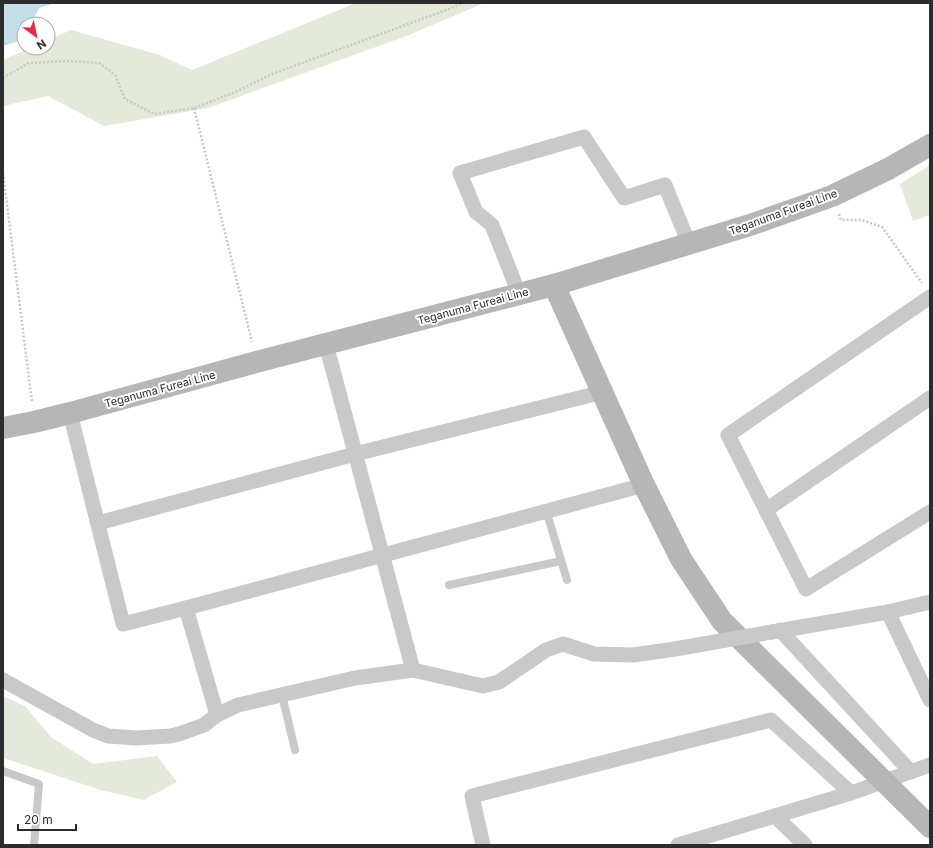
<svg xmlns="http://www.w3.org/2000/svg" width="933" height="848" viewBox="0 0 933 848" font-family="Inter,sans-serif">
  <rect width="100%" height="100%" fill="#fff"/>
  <g fill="#e3ead9">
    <polygon points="356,3 484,3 409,35 208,108 104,126 48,96 3,106 3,60 30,48 48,48 48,40 71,30 160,55 192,70"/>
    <polygon points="930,165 930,215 913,221 900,184"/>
    <polygon points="3,696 25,706 51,737 93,764 157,756 177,782 143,800 101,790 3,758"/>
  </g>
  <polygon fill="#c4dfea" points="3,3 55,3 39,8 31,24 24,24 24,35 22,40 3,46"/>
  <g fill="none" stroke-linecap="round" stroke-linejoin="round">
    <g stroke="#c9c9c9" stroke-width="2.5" stroke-dasharray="2 2" stroke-linecap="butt">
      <polyline points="3,78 29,63 68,61 99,63 115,75 125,99 154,114 194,108 233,93 272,74 449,9 462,3"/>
      <polyline points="194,108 252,342"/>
      <polyline points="3,173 32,402"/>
      <polyline points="839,214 841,220 862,220 882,227 922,283"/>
    </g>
    <g stroke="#c9c9c9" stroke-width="8">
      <polyline points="546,510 567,580"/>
      <polyline points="449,585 561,561"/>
      <polyline points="282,695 295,750"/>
      <polyline points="3,771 39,784 34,845"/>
    </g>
    <g stroke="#c9c9c9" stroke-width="15">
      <polyline points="519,294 492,225 476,212 460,173 584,137 624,198 665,185 689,244"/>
      <polyline points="930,297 728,435 806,589 930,512"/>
      <polyline points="326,344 413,670"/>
      <polyline points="70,413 123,624 186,608 644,485"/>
      <polyline points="766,510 930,398"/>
      <polyline points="98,523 355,454 603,392"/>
      <polyline points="186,608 217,715"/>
      <polyline points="888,612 930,700"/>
      <polyline points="780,630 911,772"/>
      <polyline points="772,632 888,612 930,602"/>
      <polyline points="3,680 93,730 108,736 137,738 170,736 179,734 204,725 217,715 238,705 355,678 413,670 483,686 499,682 546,650 563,644 594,654 633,655 675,649"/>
      <polyline points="775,816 805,845"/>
      <polyline points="483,845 472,796 771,720 851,793"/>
      <polyline points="678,845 775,816 851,793 930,765"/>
    </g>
    <g stroke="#b6b6b6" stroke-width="22">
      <polyline points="554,285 644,485 681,559 722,621 930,827"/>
      <polyline points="3,428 34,422 70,413 256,362 554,285 750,225 832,196 888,169 930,145"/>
    </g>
    <polyline stroke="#c9c9c9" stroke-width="15" points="675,649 772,632"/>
  </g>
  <g text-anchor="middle" stroke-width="4" stroke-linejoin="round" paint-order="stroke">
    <g font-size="11" fill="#2c2c2c" stroke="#fff">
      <text transform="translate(783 212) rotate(-20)" y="4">Teganuma Fureai Line</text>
      <text transform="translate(473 306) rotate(-15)" y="4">Teganuma Fureai Line</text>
      <text transform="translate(160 389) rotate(-15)" y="4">Teganuma Fureai Line</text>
    </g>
  </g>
  <rect width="933" height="848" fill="none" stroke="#2c2c2c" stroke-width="8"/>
  <g transform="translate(36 36) rotate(147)"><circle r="19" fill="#ffffff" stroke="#ababab"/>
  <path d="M0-3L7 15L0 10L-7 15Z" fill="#e42c4a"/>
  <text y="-6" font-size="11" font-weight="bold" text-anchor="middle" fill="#2c2c2c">N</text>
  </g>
  <path d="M18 824v6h58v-6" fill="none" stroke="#2c2c2c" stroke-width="2"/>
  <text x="24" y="824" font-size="12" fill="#2c2c2c" stroke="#ffffff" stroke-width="3" paint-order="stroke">20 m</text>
</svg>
